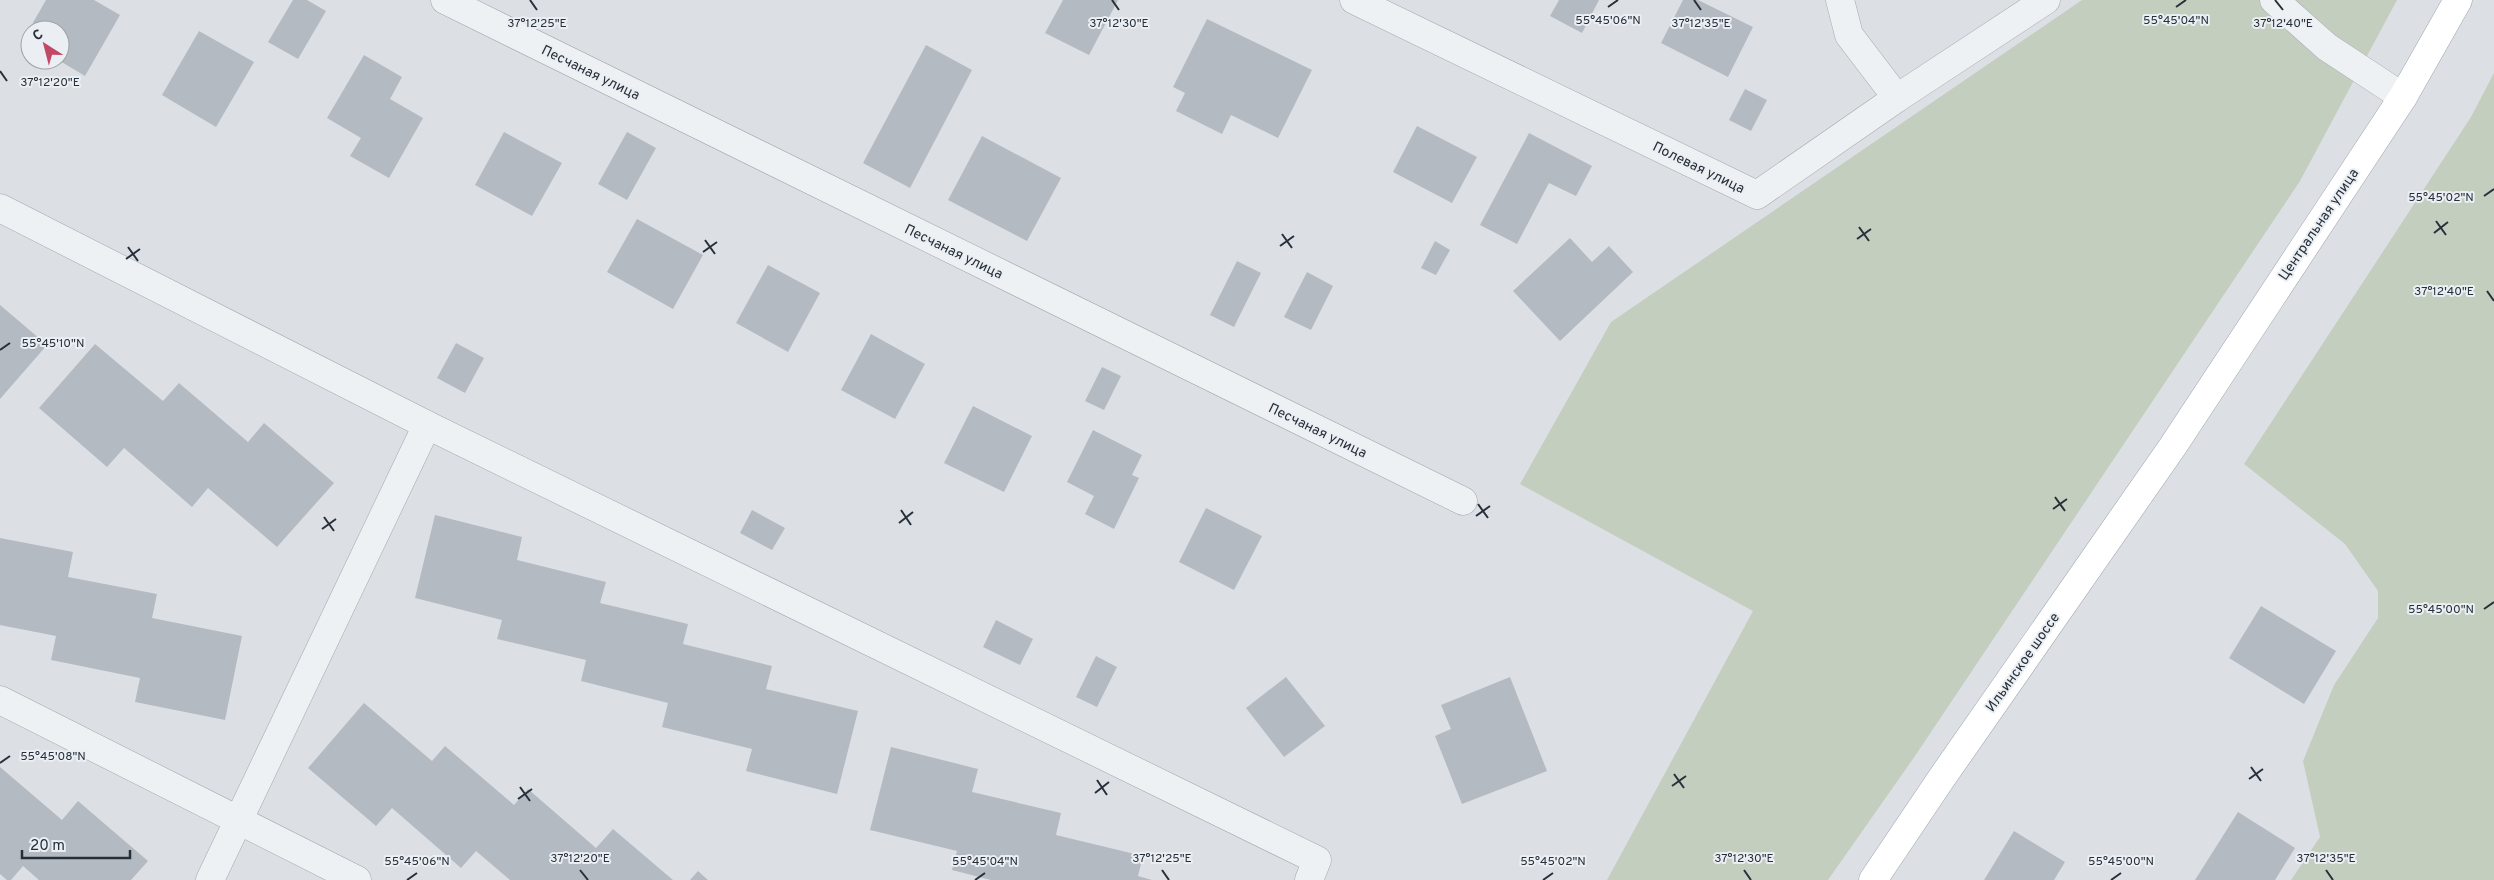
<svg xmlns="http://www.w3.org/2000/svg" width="2494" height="880" viewBox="0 0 2494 880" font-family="Overpass,sans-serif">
  <rect width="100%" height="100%" fill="#dce0e5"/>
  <g fill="#c3cebe">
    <polygon points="2082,0 2397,0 2300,181 1915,756 1828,880 1607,880 1753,611 1520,484 1611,322"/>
    <polygon points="2494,73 2494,880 2291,880 2320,837 2303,761 2334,685 2378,618 2378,591 2345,544 2244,464 2471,117"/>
  </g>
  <g fill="#b4bac1">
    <polygon points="46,0 94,0 120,15 85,76 60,61 60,30 30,30 30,44 23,40"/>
    <polygon points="293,0 307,0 326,11 298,59 268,42"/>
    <polygon points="1063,0 1118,0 1089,55 1045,33"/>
    <polygon points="1559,0 1599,0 1582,33 1550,16"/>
    <polygon points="1683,0 1698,0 1753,27 1728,77 1661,43"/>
    <polygon points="1207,19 1312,70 1278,138 1231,115 1222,134 1176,111 1185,93 1173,87"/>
    <polygon points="199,31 254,62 216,127 162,95"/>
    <polygon points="926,45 972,70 910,188 863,163"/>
    <polygon points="364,55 402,77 390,99 423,118 389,178 350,156 361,138 327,118"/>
    <polygon points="1745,89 1767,100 1751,131 1729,120"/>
    <polygon points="1417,126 1477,157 1452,203 1393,172"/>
    <polygon points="504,132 562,163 532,216 475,185"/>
    <polygon points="627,132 656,148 627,200 598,184"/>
    <polygon points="1529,133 1592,166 1576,196 1549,183 1517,244 1480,225"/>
    <polygon points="982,136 1061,178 1027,241 948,200"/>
    <polygon points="637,219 703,255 673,309 607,272"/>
    <polygon points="1570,238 1592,262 1609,246 1633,272 1560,341 1513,291"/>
    <polygon points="1435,241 1450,250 1436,275 1421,268"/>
    <polygon points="1237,261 1261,273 1234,327 1210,315"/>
    <polygon points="768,265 820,293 788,352 736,323"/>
    <polygon points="1307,272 1333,286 1311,330 1284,317"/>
    <polygon points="0,305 47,345 0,399"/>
    <polygon points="871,334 925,364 895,419 841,390"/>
    <polygon points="456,343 484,358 465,393 437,378"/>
    <polygon points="95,344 163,401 179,383 248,442 264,423 334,483 277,547 208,488 192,507 124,448 107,467 39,408"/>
    <polygon points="1102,367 1121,376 1104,410 1085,401"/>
    <polygon points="973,406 1032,436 1004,492 944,463"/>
    <polygon points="1093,430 1142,455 1132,475 1139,478 1114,529 1085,514 1094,496 1067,482"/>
    <polygon points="1206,508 1262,536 1234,590 1179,562"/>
    <polygon points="752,510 785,528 772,550 740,533"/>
    <polygon points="435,515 522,537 517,560 606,582 600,603 688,624 683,644 772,666 766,689 858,711 837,794 746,771 752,749 662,727 668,703 581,681 586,660 497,639 502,620 415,598"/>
    <polygon points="0,538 73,552 68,577 157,594 152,618 242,636 225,720 135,702 140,678 51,660 56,636 0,625"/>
    <polygon points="2261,606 2336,651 2304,704 2229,658"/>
    <polygon points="996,620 1033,639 1020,665 983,647"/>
    <polygon points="1096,656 1117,667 1097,707 1076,697"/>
    <polygon points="1286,677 1325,726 1284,757 1246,708"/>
    <polygon points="1510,677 1547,771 1462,804 1435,736 1451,729 1441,705"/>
    <polygon points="364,703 432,761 445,746 514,805 528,789 596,848 613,829 673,880 510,880 476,851 461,868 392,808 376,826 308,768"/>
    <polygon points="891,747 978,769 972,792 1061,813 1056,835 1143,856 1138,876 1152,880 991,880 952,870 957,851 870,830"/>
    <polygon points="0,767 62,820 78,801 148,861 131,880 39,880 23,866 11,880 7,880 0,874"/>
    <polygon points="2238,812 2295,848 2275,880 2195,880"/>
    <polygon points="2014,831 2065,862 2054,880 1984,880"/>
    <polygon points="698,871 708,880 690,880"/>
  </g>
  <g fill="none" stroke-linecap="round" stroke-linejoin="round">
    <g stroke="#a2a8ae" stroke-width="29">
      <g id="minor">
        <polyline points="445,0 1463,501"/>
        <polyline points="1354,0 1757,195 1897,98 2046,0"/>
        <polyline points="1840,0 1849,35 1897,98"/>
        <polyline points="2274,0 2327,47 2403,97"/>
        <polyline points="0,208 427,425 210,880"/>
        <polyline points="427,425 1317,860 1309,880"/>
        <polyline points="0,700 357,880"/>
      </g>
    </g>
    <g stroke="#9ca6af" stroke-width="29">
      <polyline id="major" points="1873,880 1941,779 2173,446 2403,97 2458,0"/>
    </g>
    <use href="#minor" stroke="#eef1f4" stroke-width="28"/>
    <use href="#major" stroke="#fff" stroke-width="28"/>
  </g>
  <path fill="none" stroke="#27303a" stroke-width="2" d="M 530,0 L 537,10M 1112,0 L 1119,10M 1694,0 L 1701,10M 2275,0 L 2283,10M 1608,7 L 1618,0M 2176,7 L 2186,0M 0,71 L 7,81M 2484,196 L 2494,189M 2436,221 L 2446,235M 1859,227 L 1869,241M 2434,233 L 2448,222M 1282,234 L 1292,248M 1857,239 L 1871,229M 705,240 L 715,254M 1280,246 L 1294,236M 128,247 L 138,261M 703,252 L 717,242M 126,259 L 140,249M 2487,291 L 2494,301M 0,350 L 10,343M 2055,497 L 2065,511M 1478,504 L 1488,518M 2053,509 L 2067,499M 901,510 L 911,525M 1476,516 L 1490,506M 324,517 L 334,531M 899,523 L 913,512M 322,529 L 336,519M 2484,609 L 2494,602M 0,763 L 10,756M 2251,767 L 2261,781M 1674,774 L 1684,788M 2249,779 L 2263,769M 1097,780 L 1107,795M 1672,786 L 1686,776M 520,787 L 530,801M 1095,793 L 1109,782M 518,799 L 532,789M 580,870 L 588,880M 1162,870 L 1169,880M 1744,870 L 1751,880M 2326,870 L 2333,880M 407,880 L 417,873M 975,880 L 985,873M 1543,880 L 1553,873M 2111,880 L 2121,873"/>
  <g text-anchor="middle" stroke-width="4" stroke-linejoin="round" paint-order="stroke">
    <g font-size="14" fill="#27303a" stroke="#ebeff3">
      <text transform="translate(591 72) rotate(26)" y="5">Песчаная улица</text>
      <text transform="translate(1699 167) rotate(26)" y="5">Полевая улица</text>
      <text transform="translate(2318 224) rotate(-56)" y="5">Центральная улица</text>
      <text transform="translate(954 251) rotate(26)" y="5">Песчаная улица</text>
      <text transform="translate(1318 430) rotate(26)" y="5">Песчаная улица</text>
      <text transform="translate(2022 662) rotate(-55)" y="5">Ильинское шоссе</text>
    </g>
  </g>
  <g font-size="12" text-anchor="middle" fill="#27303a" stroke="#ebeff3" stroke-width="4" stroke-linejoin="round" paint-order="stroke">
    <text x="1608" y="24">55°45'06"N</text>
    <text x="2176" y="24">55°45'04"N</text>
    <text x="537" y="27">37°12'25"E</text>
    <text x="1119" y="27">37°12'30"E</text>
    <text x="1701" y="27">37°12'35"E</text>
    <text x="2283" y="27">37°12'40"E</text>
    <text x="50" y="86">37°12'20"E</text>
    <text x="2441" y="201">55°45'02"N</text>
    <text x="2444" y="295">37°12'40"E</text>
    <text x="53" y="347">55°45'10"N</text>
    <text x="2441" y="613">55°45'00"N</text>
    <text x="53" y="760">55°45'08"N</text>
    <text x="580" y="862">37°12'20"E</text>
    <text x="1162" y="862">37°12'25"E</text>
    <text x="1744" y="862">37°12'30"E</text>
    <text x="2326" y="862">37°12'35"E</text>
    <text x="417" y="865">55°45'06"N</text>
    <text x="985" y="865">55°45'04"N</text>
    <text x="1553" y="865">55°45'02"N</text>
    <text x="2121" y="865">55°45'00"N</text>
  </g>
  <g transform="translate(45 45) rotate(324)"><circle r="24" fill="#ebeff3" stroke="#9da3a9"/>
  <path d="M0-4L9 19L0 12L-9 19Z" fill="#c24966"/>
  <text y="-8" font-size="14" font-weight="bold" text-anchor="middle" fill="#27303a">С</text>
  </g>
  <path d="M22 850v8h108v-8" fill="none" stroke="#27303a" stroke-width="2.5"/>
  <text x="30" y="850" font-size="15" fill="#27303a" stroke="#ebeff3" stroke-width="4" paint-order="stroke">20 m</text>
</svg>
